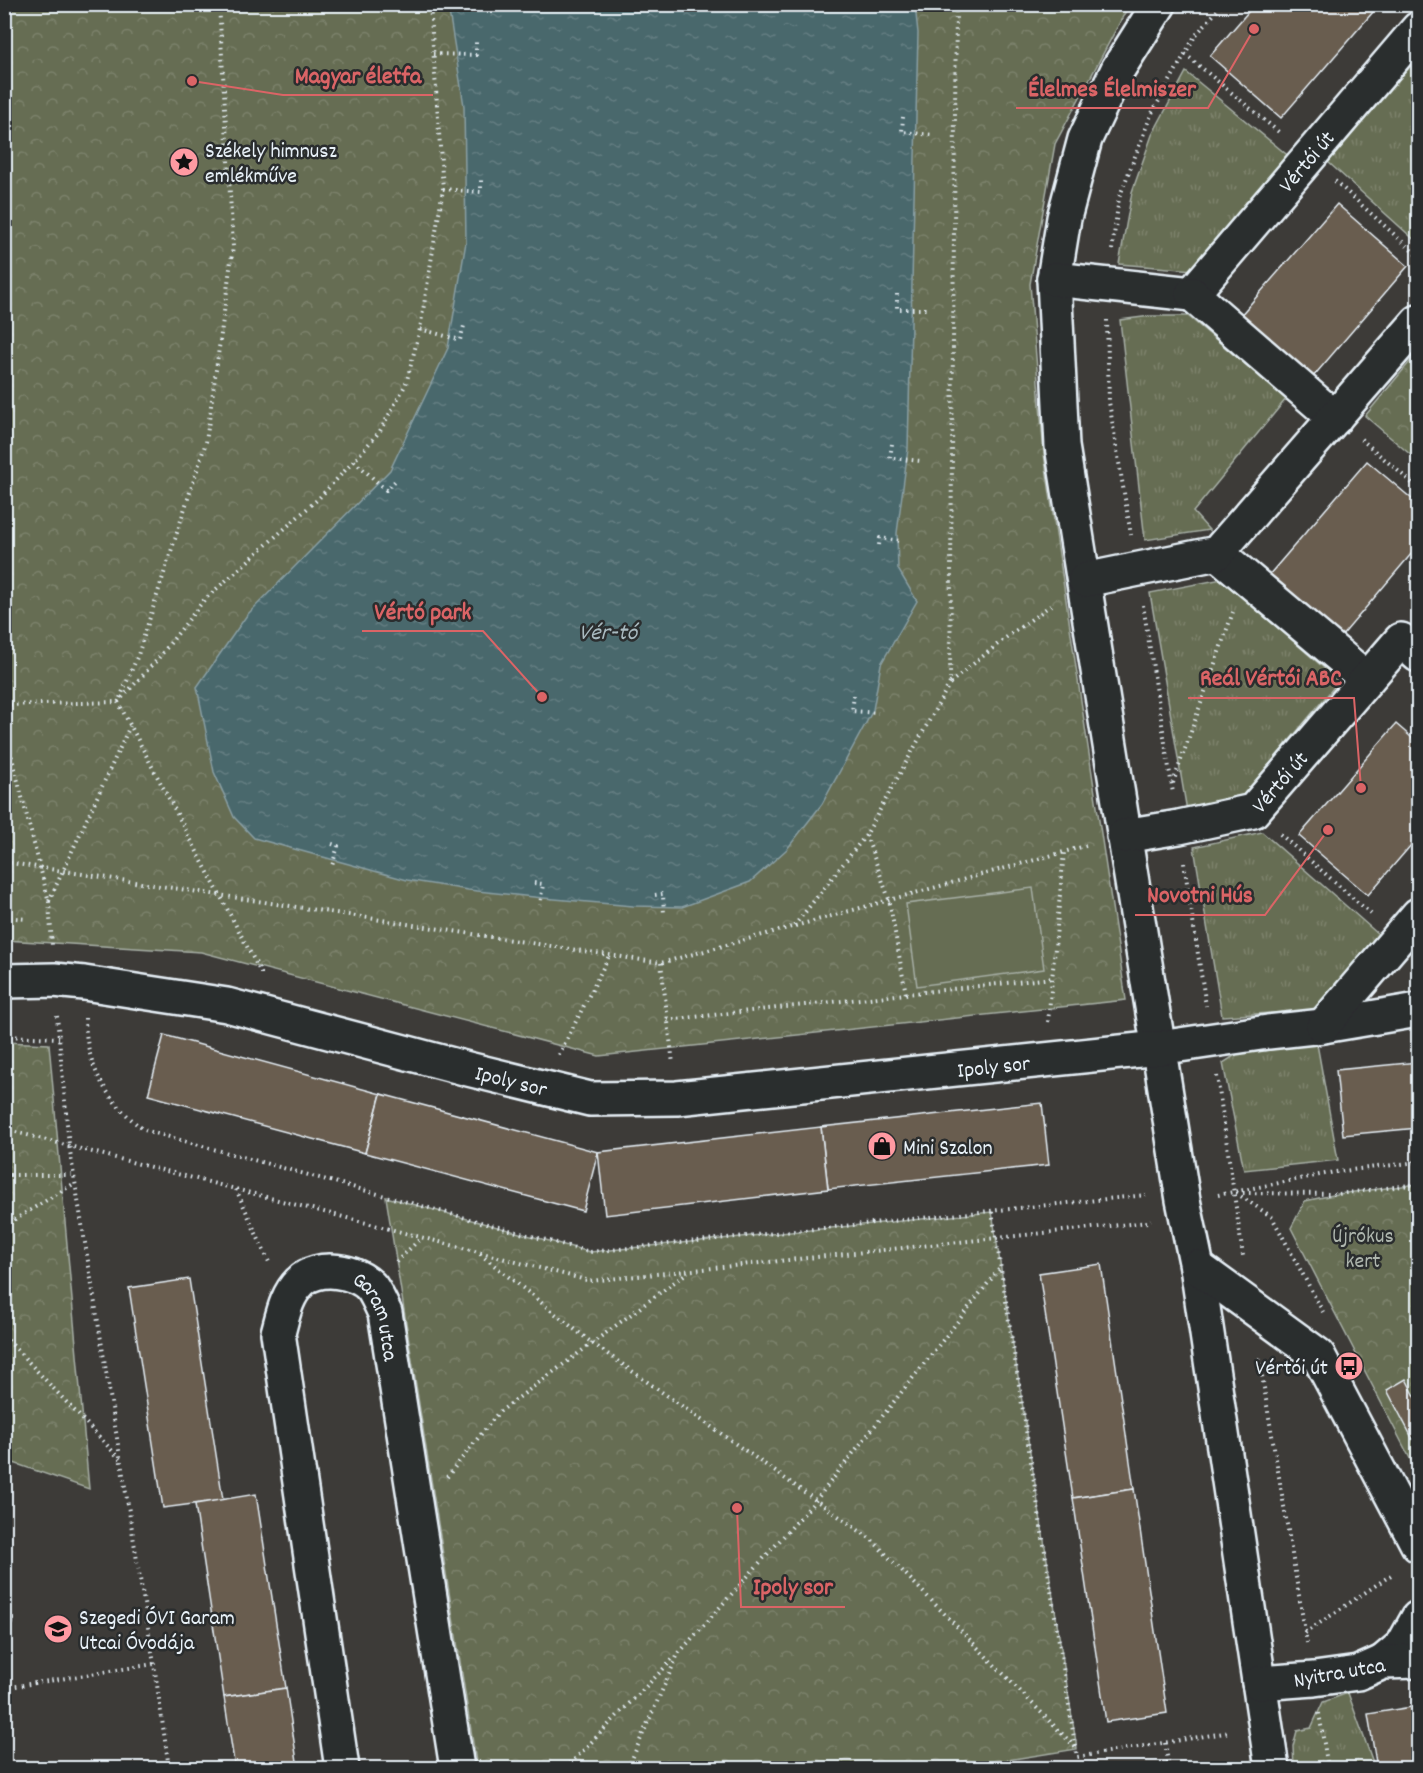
<svg xmlns="http://www.w3.org/2000/svg" width="1423" height="1773" viewBox="0 0 1423 1773" font-family="Dekko,sans-serif">
  <defs>
    <pattern id="grass-tufts" width="24" height="20" patternUnits="userSpaceOnUse" patternTransform="scale(1.5)"><rect width="24" height="20" fill="#666d53"/><path d="M3 7l-1-3M5 7V3M7 7l1-3M15 17l-1-3M17 17v-4M19 17l1-3" fill="none" stroke="#7c826c"/></pattern>
    <pattern id="park-crowns" width="20" height="18" patternUnits="userSpaceOnUse" patternTransform="scale(1.5)"><rect width="20" height="18" fill="#666d53"/><path d="M2 6a3 3 0 1 1 6 0M12 15a3 3 0 1 1 6 0" fill="none" stroke="#7c826c"/></pattern>
    <pattern id="water-ripples" width="26" height="14" patternUnits="userSpaceOnUse" patternTransform="scale(1.5)"><rect width="26" height="14" fill="#4a686c"/><path d="M2 4q2-2 4 0t4 0M15 11q2-2 4 0t4 0" fill="none" stroke="#647e82"/></pattern>
  </defs>
  <rect width="100%" height="100%" fill="#3d3b38"/>
  <filter id="ink" filterUnits="userSpaceOnUse"><feTurbulence type="fractalNoise" baseFrequency=".0167" numOctaves="2"/><feDisplacementMap in="SourceGraphic" scale="12" xChannelSelector="R" yChannelSelector="G"/><feConvolveMatrix kernelMatrix="1 2 1 2 8 2 1 2 1" color-interpolation-filters="sRGB"/></filter>
  <g filter="url(#ink)">
    <g fill="url(#grass-tufts)" stroke="#a7afa6" stroke-width="1.5">
      <polygon points="1418,55 1418,243 1328,162"/>
      <polygon points="1186,72 1291,158 1194,270 1119,264 1132,192 1152,135"/>
      <polygon points="1151,316 1188,316 1286,399 1193,512 1209,530 1145,540 1120,320"/>
      <polygon points="1222,579 1339,681 1239,801 1187,811 1150,593"/>
      <polygon points="1262,832 1378,934 1320,1010 1222,1016 1194,847"/>
      <polygon points="1317,1044 1338,1160 1244,1170 1223,1063 1237,1054"/>
      <polygon points="1348,1693 1375,1768 1294,1768 1293,1746 1297,1731 1311,1728 1323,1702"/>
    </g>
    <g fill="url(#park-crowns)" stroke="#a7afa6" stroke-width="1.5">
      <polygon points="4,5 1129,5 1055,144 1030,284 1044,454 1126,1000 599,1056 201,952 5,940"/>
      <polygon points="1418,352 1418,461 1365,416"/>
      <polygon points="5,1042 49,1044 89,1489 5,1460"/>
      <polygon points="1418,1184 1418,1474 1291,1228 1305,1201 1338,1194"/>
      <polygon points="386,1197 590,1252 992,1212 1077,1749 957,1768 477,1768"/>
    </g>
    <polygon fill="#666d53" stroke="#a7afa6" stroke-width="1.5" points="1033,888 1044,969 917,986 906,904"/>
    <polygon fill="url(#water-ripples)" stroke="#899fa4" stroke-width="1.5" points="448,5 915,5 918,33 908,449 897,533 898,569 917,601 881,664 873,710 822,804 787,849 750,882 682,907 633,906 543,898 468,890 407,880 254,838 234,817 214,772 197,687 247,615 390,470 448,348 466,242 464,106"/>
    <g fill="#695d50" stroke="#e8f1f8" stroke-width="1.5">
      <polygon points="1255,4 1380,4 1281,118 1210,56"/>
      <polygon points="1337,204 1408,266 1312,378 1240,316"/>
      <polygon points="1367,461 1418,504 1418,546 1341,637 1269,575"/>
      <polygon points="1396,724 1418,743 1418,837 1368,895 1299,836"/>
      <polygon points="164,1035 381,1094 365,1153 148,1095"/>
      <polygon points="1418,1062 1418,1128 1343,1135 1336,1070"/>
      <polygon points="381,1094 598,1152 583,1211 365,1153"/>
      <polygon points="1042,1103 1049,1165 828,1189 821,1127"/>
      <polygon points="821,1127 828,1189 605,1215 598,1152"/>
      <polygon points="1101,1264 1134,1489 1073,1498 1039,1273"/>
      <polygon points="189,1279 223,1500 163,1508 129,1288"/>
      <polygon points="1406,1379 1418,1402 1418,1449 1387,1390"/>
      <polygon points="1134,1489 1167,1713 1106,1722 1073,1498"/>
      <polygon points="256,1494 286,1688 224,1697 195,1504"/>
      <polygon points="4,1615 14,1618 4,1646"/>
      <polygon points="286,1688 298,1768 235,1768 224,1697"/>
      <polygon points="1418,1706 1418,1768 1377,1768 1368,1714"/>
    </g>
    <g fill="none" stroke-linecap="round" stroke-linejoin="round">
      <g stroke="#e8f1f8" stroke-width="38">
        <g id="minor">
          <polyline points="1159,4 1118,69 1085,139 1064,218 1054,279 1062,446 1183,1200 1197,1267 1272,1768"/>
          <path id="s1" d="M 1054,279 L 1192,294 L 1418,29"/>
          <polyline points="1192,294 1335,418"/>
          <polyline points="1217,553 1367,679"/>
          <polyline points="1085,580 1217,553 1418,322"/>
          <path id="s2" d="M 1124,836 L 1179,827 L 1253,811 L 1401,640 L 1418,655"/>
          <path id="s3" d="M 4,981 L 54,980 L 84,983 L 227,1005 L 468,1069 L 590,1099 L 677,1098 L 1159,1048 L 1268,1032 L 1323,1026 L 1418,1010"/>
          <polyline points="1323,1026 1418,915"/>
          <polyline points="1197,1267 1318,1355 1418,1545"/>
          <polyline points="1383,1662 1403,1645 1418,1618"/>
          <polyline points="1259,1683 1314,1679 1358,1673 1383,1662 1418,1661"/>
          <path id="s4" d="M 342,1768 L 278,1333 C 283,1315 286,1296 300,1282 C 316,1264 358,1270 372,1288 C 377,1295 381,1305 385,1313 L 457,1768"/>
        </g>
      </g>
      <g stroke="#e8f1f8" stroke-width="4" stroke-dasharray="1.5 4.5" stroke-linecap="butt">
        <polyline points="433,54 476,55 476,40"/>
        <polyline points="1185,54 1281,134"/>
        <polyline points="903,117 902,132 933,135"/>
        <polyline points="1335,181 1418,256"/>
        <polyline points="443,189 481,192 481,177"/>
        <polyline points="1112,250 1119,198 1151,115 1195,36 1223,4"/>
        <polyline points="897,294 897,309 928,309"/>
        <polyline points="1107,320 1109,402 1131,535"/>
        <polyline points="420,329 460,340 464,326"/>
        <polyline points="1361,439 1418,488"/>
        <polyline points="892,444 890,458 921,461"/>
        <polyline points="354,461 386,490 396,480"/>
        <polyline points="879,545 880,538 900,541"/>
        <polyline points="1143,605 1173,793"/>
        <polyline points="950,683 1004,639 1051,605"/>
        <polyline points="854,695 852,711 878,713"/>
        <polyline points="120,698 138,655 206,442 233,247 219,4"/>
        <polyline points="118,702 157,660 204,600 318,499 354,461 380,431 406,384 420,329 443,189 430,4"/>
        <polyline points="4,705 118,702 261,973 261,978"/>
        <polyline points="4,727 49,902 52,945"/>
        <polyline points="1173,783 1233,612"/>
        <polyline points="1280,834 1371,914"/>
        <polyline points="866,835 889,899 906,994"/>
        <polyline points="332,844 338,846 332,866"/>
        <polyline points="4,862 661,963 1089,845"/>
        <polyline points="1184,863 1206,1006"/>
        <polyline points="534,883 543,884 540,905"/>
        <polyline points="655,895 663,894 664,915"/>
        <polyline points="49,901 130,726"/>
        <polyline points="4,917 27,919"/>
        <polyline points="794,926 866,835 950,683 956,4"/>
        <polyline points="661,963 673,1064"/>
        <polyline points="57,1016 69,1145 154,1664 169,1768"/>
        <path d="M 85,1018 C 86,1067 107,1101 144,1130 L 590,1252 L 1146,1195"/>
        <polyline points="667,1020 1053,978"/>
        <polyline points="1048,1022 1064,852"/>
        <polyline points="4,1036 59,1038"/>
        <polyline points="559,1055 609,956"/>
        <polyline points="1217,1076 1243,1256"/>
        <polyline points="4,1129 590,1281 1148,1222 1151,1220"/>
        <polyline points="4,1175 74,1175"/>
        <polyline points="236,1189 269,1262"/>
        <polyline points="1236,1193 1272,1217 1323,1312"/>
        <polyline points="1243,1193 1338,1194 1418,1184"/>
        <polyline points="1218,1195 1335,1172 1418,1162"/>
        <polyline points="992,1212 1077,1757 1230,1732"/>
        <polyline points="4,1226 75,1183"/>
        <polyline points="480,1254 592,1343 871,1539 1077,1749"/>
        <polyline points="396,1262 421,1238"/>
        <polyline points="4,1336 120,1459"/>
        <polyline points="1259,1358 1307,1643"/>
        <polyline points="447,1477 498,1413 688,1272"/>
        <polyline points="1305,1633 1394,1573"/>
        <polyline points="4,1688 154,1664"/>
        <polyline points="1319,1713 1328,1768"/>
        <polyline points="1165,1743 1169,1768"/>
        <polyline points="566,1768 675,1657"/>
        <polyline points="628,1768 678,1654 816,1500 1000,1268"/>
      </g>
      <use href="#minor" stroke="#2a2d2e" stroke-width="33"/>
    </g>
  </g>
  <defs>
    <g id="sight-disc" transform="scale(1.5)"><circle r="9.5" fill="#ff9aa2" stroke="#2a2d2e"/><path d="M0-6L1.8-2.2L6-1.7L2.9 1.2L3.7 5.4L0 3.3L-3.7 5.4L-2.9 1.2L-6-1.7L-1.8-2.2Z" fill="#111"/></g>
    <g id="shop-disc" transform="scale(1.5)"><circle r="9.5" fill="#ff9aa2" stroke="#2a2d2e"/><path d="M-5-2.5h2.3a2.7 3.5 0 0 1 5.4 0H5L5.5 6h-11ZM-1.5-2.5h3a1.5 2.3 0 0 0-3 0Z" fill="#111"/></g>
    <g id="bus-disc" transform="scale(1.5)"><circle r="9.5" fill="#ff9aa2" stroke="#2a2d2e"/><path d="M-5-6H5V4H4V6H2V4H-2V6H-4V4H-5ZM-3.5-4V0h7V-4ZM-3.5 1.2v1.5H-2V1.2ZM2 1.2v1.5H3.5V1.2Z" fill="#111"/></g>
    <g id="school-disc" transform="scale(1.5)"><circle r="9.5" fill="#ff9aa2" stroke="#2a2d2e"/><path d="M0-5L7-2L0 1L-7-2ZM-4 1L0 2.5L4 1V4Q0 6-4 4Z" fill="#111"/></g>
  </defs>
  <g fill-rule="evenodd">
    <use href="#sight-disc" x="184" y="162"/>
    <use href="#shop-disc" x="882" y="1146"/>
    <use href="#bus-disc" x="1349" y="1366"/>
    <use href="#school-disc" x="58" y="1629"/>
  </g>
  <g text-anchor="middle" stroke-width="5" stroke-linejoin="round" paint-order="stroke">
    <g font-size="22" fill="#e8f1f8" stroke="#2a2d2e" text-anchor="start">
      <text x="205" y="157">Székely himnusz<tspan x="205" dy="25">emlékműve</tspan></text>
      <text x="903" y="1154">Mini Szalon</text>
      <text x="1328" y="1374" text-anchor="end">Vértói út</text>
      <text x="79" y="1624">Szegedi ÓVI Garam<tspan x="79" dy="25">Utcai Óvodája</tspan></text>
    </g>
    <g font-size="22" fill="#e8f1f8" stroke="#2a2d2e">
      <text dy="8" stroke="none"><textPath href="#s1" startOffset="314">Vértói út</textPath></text>
      <text dy="8" stroke="none"><textPath href="#s2" startOffset="171">Vértói út</textPath></text>
      <text dy="8" stroke="none"><textPath href="#s3" startOffset="1005">Ipoly sor</textPath></text>
      <text dy="8" stroke="none"><textPath href="#s3" startOffset="519">Ipoly sor</textPath></text>
      <text dy="8" stroke="none"><textPath href="#s4" startOffset="603">Garam utca</textPath></text>
      <text transform="translate(1339 1671) rotate(-10)" y="8">Nyitra utca</text>
    </g>
    <g font-size="22" fill="#aeb6ae" stroke="#2a2d2e">
      <text x="1363" y="1242">Újrókus<tspan x="1363" dy="25">kert</tspan></text>
    </g>
    <g font-size="24" font-style="italic" fill="#a9bac0" stroke="#2a2d2e">
      <text x="608" y="639">Vér-tó</text>
    </g>
  </g>
  <path fill="none" stroke="#db6466" stroke-width="2" d="M192 81L283 95H433M1254 29L1208 108H1016M542 697L483 631H362M1361 788L1354 698H1188M1328 830L1265 915H1135M737 1508L741 1607H845"/>
  <g fill="#db6466" stroke="#2a2d2e" stroke-width="2">
    <circle cx="192" cy="81" r="6"/>
    <circle cx="1254" cy="29" r="6"/>
    <circle cx="542" cy="697" r="6"/>
    <circle cx="1361" cy="788" r="6"/>
    <circle cx="1328" cy="830" r="6"/>
    <circle cx="737" cy="1508" r="6"/>
  </g>
  <g font-size="24" text-anchor="middle" font-weight="bold" fill="#db6466" stroke="#2a2d2e" stroke-width="5" stroke-linejoin="round" paint-order="stroke">
    <text x="358" y="83">Magyar életfa</text>
    <text x="1112" y="96">Élelmes Élelmiszer</text>
    <text x="423" y="619">Vértó park</text>
    <text x="1271" y="685">Reál Vértói ABC</text>
    <text x="1200" y="902">Novotni Hús</text>
    <text x="793" y="1594">Ipoly sor</text>
  </g>
  <rect width="1423" height="1773" fill="none" stroke="#2a2d2e" stroke-width="24"/>
  <rect x="12" y="12" width="1399" height="1749" fill="none" stroke="#e8f1f8" stroke-width="2" filter="url(#ink)"/>
</svg>
